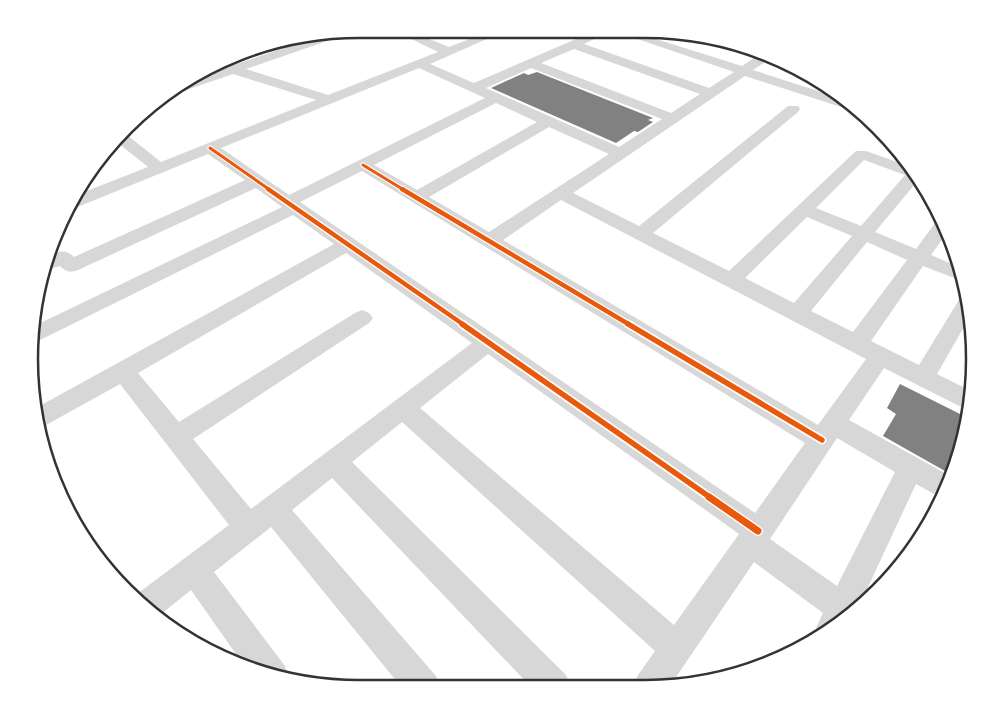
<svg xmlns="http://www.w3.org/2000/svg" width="1004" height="718" viewBox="0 0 1004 718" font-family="Manrope,sans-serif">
  <rect width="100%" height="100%" fill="#fff"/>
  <g fill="#818181">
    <polygon points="537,72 653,118 648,120 653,122 638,132 634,131 616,143 491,88 524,73 528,75"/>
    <polygon points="900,384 968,418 964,445 952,475 883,436 896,414 887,408"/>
  </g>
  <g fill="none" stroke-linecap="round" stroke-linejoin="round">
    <path fill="#d7d7d7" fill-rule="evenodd" d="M 391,29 L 407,30 L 449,47 L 490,31 L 505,31 L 430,64 L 474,83 L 590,33 L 606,33 L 584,44 L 709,88 L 734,72 L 623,34 L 640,34 L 742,66 L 760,54 L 771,58 L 753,70 L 840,98 L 853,108 L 844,108 L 745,76 L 573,193 L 639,226 L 788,106 L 798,106 L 800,109 L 798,112 L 653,233 L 729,271 L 856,151 L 866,151 L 911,167 L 920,178 L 875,232 L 916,249 L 938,219 L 942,218 L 948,231 L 931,255 L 961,268 L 965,282 L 923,266 L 871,341 L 919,365 L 962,295 L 967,293 L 972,313 L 937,374 L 973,392 L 969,411 L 884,368 L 849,420 L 952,477 L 943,499 L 916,484 L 861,602 L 864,606 L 863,607 L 820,636 L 816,628 L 823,613 L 754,562 L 670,686 L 633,687 L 638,675 L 655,651 L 402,422 L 352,462 L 566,675 L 571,687 L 531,687 L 332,478 L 292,510 L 436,676 L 441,688 L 402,688 L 271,527 L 214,572 L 285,666 L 289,681 L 274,678 L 245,667 L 191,590 L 155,619 L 133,597 L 229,525 L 120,384 L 39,429 L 34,409 L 334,244 L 293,215 L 32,344 L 32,327 L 282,207 L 256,188 L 78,270 C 70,273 66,272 60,266 L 45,270 L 50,255 C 59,251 66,249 74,257 L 245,180 L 208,154 L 75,208 L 66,208 L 74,196 L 148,167 L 113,139 L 122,131 L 161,162 L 316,100 L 233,74 L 172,95 L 163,95 L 175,85 L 223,69 L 225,65 L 233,65 L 330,33 L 354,29 L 353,32 L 246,69 L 328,95 L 438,52 ZM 574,49 L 700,94 L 671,113 L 541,63 ZM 419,68 L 485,98 L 289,195 L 221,148 ZM 531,68 L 662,119 L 619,147 L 486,88 ZM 496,103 L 537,122 L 417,190 L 374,165 ZM 549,127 L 609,154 L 489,232 L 429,197 ZM 864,160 L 905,175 L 861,226 L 816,208 ZM 362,171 L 805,443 L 755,513 L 300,202 ZM 561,200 L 866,359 L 818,425 L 503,240 ZM 807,217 L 852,236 L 794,303 L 745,278 ZM 867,242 L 907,260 L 853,332 L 811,311 ZM 346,253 L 472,343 L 251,509 L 193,439 L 369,323 L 373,318 L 369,313 L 362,310 L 355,313 L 179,422 L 138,373 ZM 488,354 L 739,534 L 674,625 L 420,408 ZM 837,438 L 895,472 L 837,586 L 770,539 Z"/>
    <g stroke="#fff" stroke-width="5">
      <g id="cycleway-far3">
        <polyline points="210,148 270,190"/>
        <polyline points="363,165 404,190"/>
      </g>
    </g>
    <g stroke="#fff" stroke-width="7">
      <g id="cycleway-far2">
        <polyline points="268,189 464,325"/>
        <polyline points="402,189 630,325"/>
      </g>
    </g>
    <g stroke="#fff" stroke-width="9">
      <g id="cycleway-far1">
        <polyline points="462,324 711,498"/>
        <polyline points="628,324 822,440"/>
      </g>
    </g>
    <g stroke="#fff" stroke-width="10">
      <polyline id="cycleway" points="709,497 758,531"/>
    </g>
    <use href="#cycleway-far3" stroke="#e8590c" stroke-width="3"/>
    <use href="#cycleway-far2" stroke="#e8590c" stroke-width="4.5"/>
    <use href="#cycleway-far1" stroke="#e8590c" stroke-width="5.5"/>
    <use href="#cycleway" stroke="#e8590c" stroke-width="7"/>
  </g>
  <path d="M0 0H1004V718H0ZM359 38H645A321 321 0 0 1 966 359V359A321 321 0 0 1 645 680H359A321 321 0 0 1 38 359V359A321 321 0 0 1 359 38Z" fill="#fff" fill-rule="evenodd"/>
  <path fill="none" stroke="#333" stroke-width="2.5" d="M359 38H645A321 321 0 0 1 966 359V359A321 321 0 0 1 645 680H359A321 321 0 0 1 38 359V359A321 321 0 0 1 359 38Z"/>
</svg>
